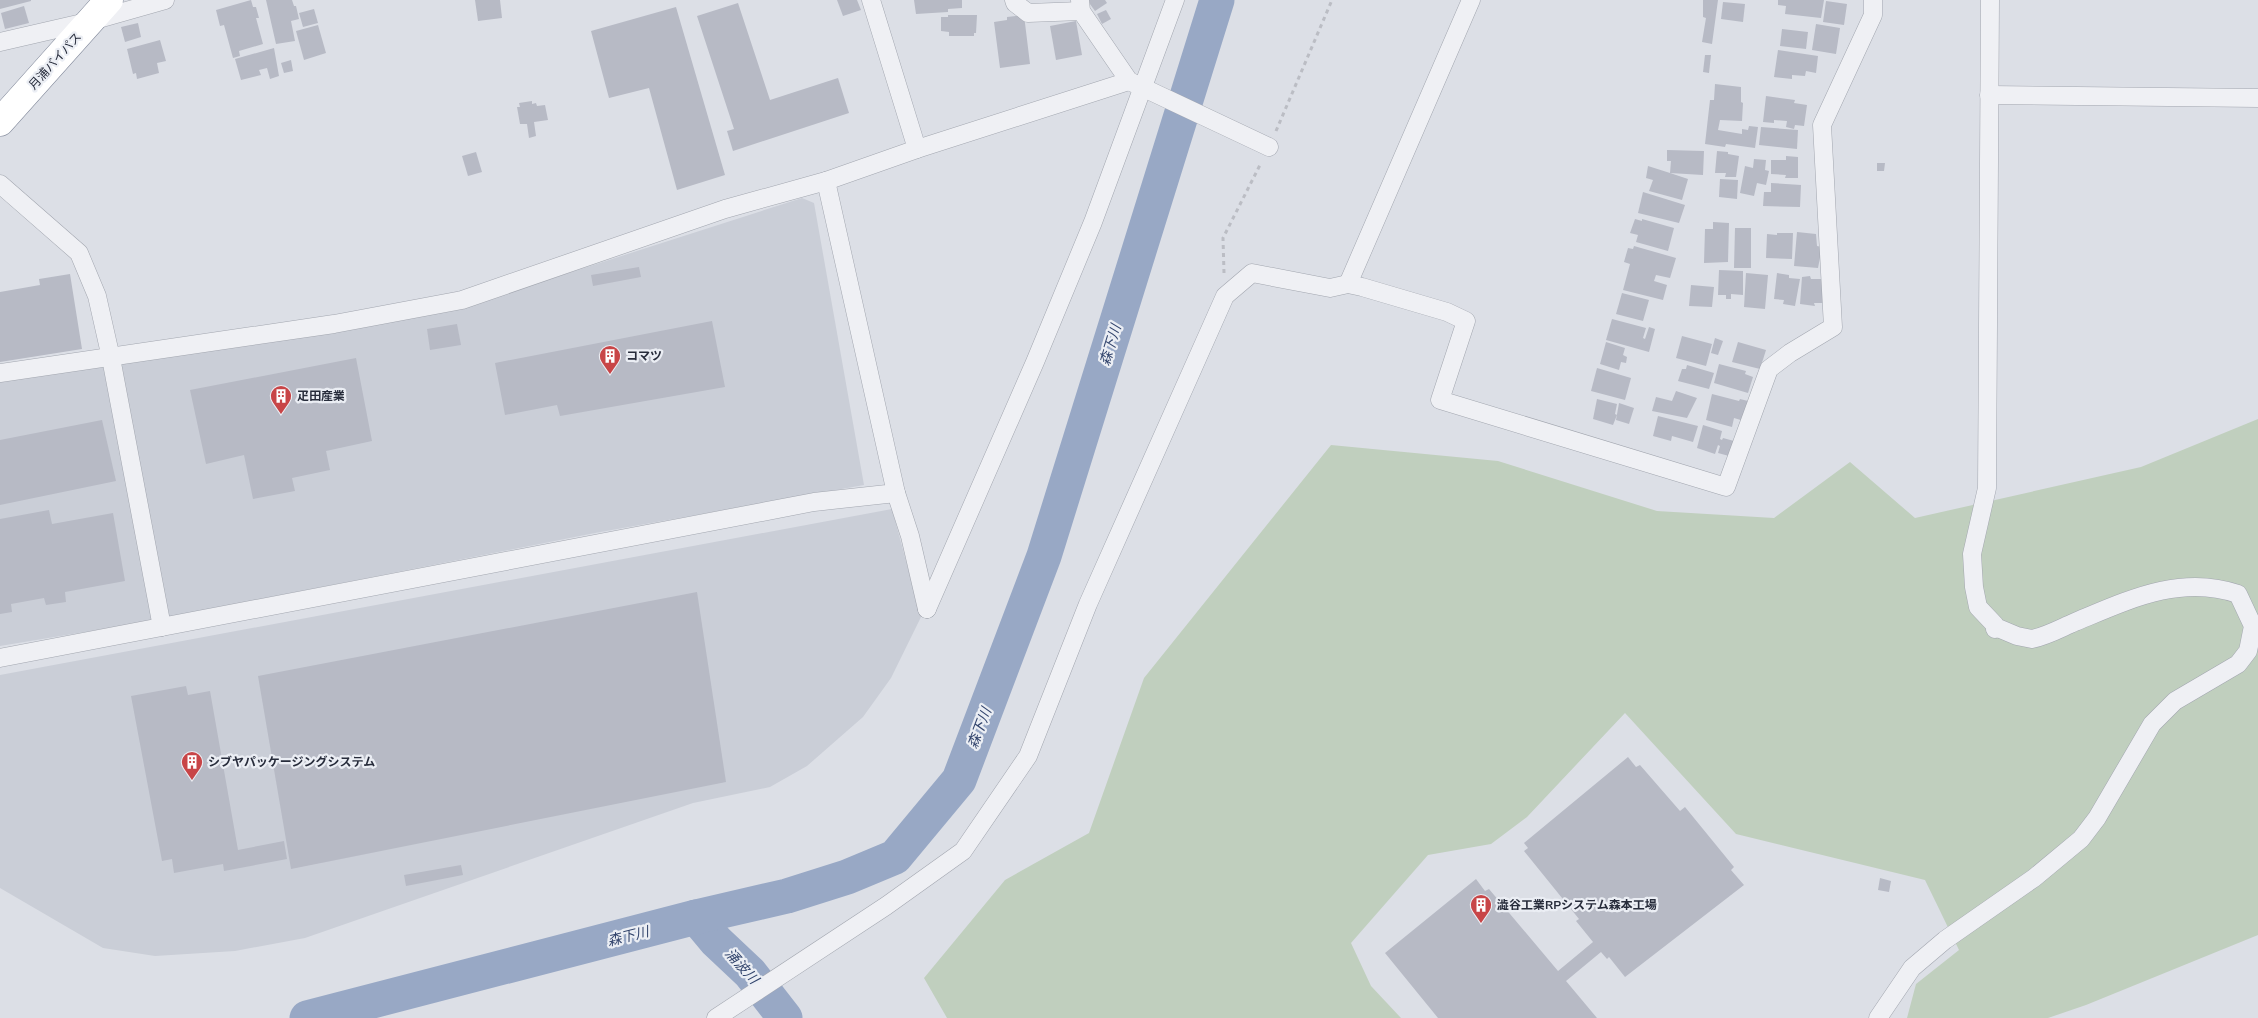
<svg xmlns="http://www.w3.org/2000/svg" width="2258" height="1018" viewBox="0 0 2258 1018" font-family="'Nunito Sans','Noto Sans JP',sans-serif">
  <rect width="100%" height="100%" fill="#dcdfe6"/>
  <g fill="#caced7">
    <polygon points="802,198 814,203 864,485 595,533 133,624 0,646 0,377 186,354 447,312"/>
    <polygon points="892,509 921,617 891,678 863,717 807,766 770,787 693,803 305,938 235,951 155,956 103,948 0,888 0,675"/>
  </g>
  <polygon fill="#c0cfbe" points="2258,419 2258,935 2086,1005 2048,1018 1907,1018 1916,984 1959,950 1925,880 1736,834 1625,713 1527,817 1491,844 1428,855 1351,943 1371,986 1401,1018 947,1018 924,978 1005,880 1089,833 1144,678 1331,445 1498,461 1657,511 1774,518 1850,462 1915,518 2141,467"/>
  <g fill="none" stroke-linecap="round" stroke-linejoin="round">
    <g stroke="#98a8c5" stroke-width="35">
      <polyline points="696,917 716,941 750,973 785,1018"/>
      <polyline points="307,1018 696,917 787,896 847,877 895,857 959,780 1044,556 1217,0"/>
    </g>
  </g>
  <g fill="#b7bac5">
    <polygon points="0,0 31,0 31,1 0,9"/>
    <polygon points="251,0 253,7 256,7 259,18 256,18 263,44 239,51 240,56 233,58 224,25 220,26 216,10"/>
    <polygon points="266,0 292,0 294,6 296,6 299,19 291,21 295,41 276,44"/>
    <polygon points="475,0 500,0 502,18 478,21"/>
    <polygon points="837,0 857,0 861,10 843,16"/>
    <polygon points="914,0 962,0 962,8 948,9 948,12 916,14"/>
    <polygon points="1087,0 1105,0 1107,3 1095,11"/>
    <polygon points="1703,0 1718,0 1712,44 1702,42 1706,18 1703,17"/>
    <polygon points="1778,0 1824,0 1821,18 1785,14 1786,6 1778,5"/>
    <polygon points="1826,1 1847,4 1844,25 1823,22"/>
    <polygon points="1723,2 1745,4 1743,22 1721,19"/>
    <polygon points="738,3 770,100 838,78 849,113 733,151 727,131 734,129 697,16"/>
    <polygon points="24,6 29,23 5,29 1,13"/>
    <polygon points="676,7 725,175 677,190 649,88 609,98 591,31"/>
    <polygon points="314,9 318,23 303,27 299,13"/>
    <polygon points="1106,10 1111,19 1102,24 1097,14"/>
    <polygon points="948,15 977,15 976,33 974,33 974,36 949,36 949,32 941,31 941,17 948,17"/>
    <polygon points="1024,15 1030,64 1000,68 994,22 1007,20 1007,17"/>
    <polygon points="1076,21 1082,55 1056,60 1050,26"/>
    <polygon points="138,23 141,37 125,42 121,27"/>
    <polygon points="1816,24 1840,28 1836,54 1812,50"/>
    <polygon points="318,25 326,53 304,60 296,31"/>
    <polygon points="1782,29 1808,32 1806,49 1780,46"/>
    <polygon points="160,40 166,61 157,63 159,73 137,79 136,73 133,74 127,49"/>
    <polygon points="274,48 279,76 270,79 267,68 259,70 261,75 241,80 235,59"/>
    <polygon points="1778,50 1818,56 1816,73 1806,71 1805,76 1792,75 1792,79 1774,77"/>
    <polygon points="1705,55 1711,55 1709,73 1703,72"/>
    <polygon points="291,60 293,71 284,73 281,63"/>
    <polygon points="1715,84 1741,87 1741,102 1743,103 1742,121 1720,120 1718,130 1742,134 1742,129 1748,130 1749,126 1758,127 1755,148 1726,144 1725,147 1705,144 1710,100 1714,100"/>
    <polygon points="1766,96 1795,100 1794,103 1807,105 1804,126 1795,125 1794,129 1786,127 1787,121 1774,120 1774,123 1763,122"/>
    <polygon points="532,101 532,104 536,103 537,106 545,105 548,120 534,122 536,136 529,138 527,124 520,124 517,107 520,107 519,103"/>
    <polygon points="1761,127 1798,130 1797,149 1759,145"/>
    <polygon points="1667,150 1704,151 1703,175 1670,173 1688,179 1682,200 1649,191 1653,180 1646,178 1648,166 1670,173 1671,161 1667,161"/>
    <polygon points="1717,151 1728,152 1728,154 1739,156 1736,177 1725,177 1726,173 1715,173"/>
    <polygon points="476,152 482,172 468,176 462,156"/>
    <polygon points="1786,156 1798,157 1798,178 1785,178 1786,175 1771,174 1771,160 1786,160"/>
    <polygon points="1754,159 1766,160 1765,170 1769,171 1766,185 1757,183 1754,196 1740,193 1745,166 1753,168"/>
    <polygon points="1877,163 1885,163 1884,171 1877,171"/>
    <polygon points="1720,179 1738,180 1737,199 1719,197"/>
    <polygon points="1771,183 1801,185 1800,207 1763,206 1764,192 1771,192"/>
    <polygon points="1643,192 1685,205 1679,223 1638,213"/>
    <polygon points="1635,219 1642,221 1642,219 1674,228 1668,251 1636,242 1638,235 1630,233"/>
    <polygon points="1713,222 1729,223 1728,262 1704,263 1705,229 1713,229"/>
    <polygon points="1735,228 1751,228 1751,268 1734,268"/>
    <polygon points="1797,232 1816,234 1817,246 1822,247 1818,268 1794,266"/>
    <polygon points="1777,233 1793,233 1792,259 1766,258 1767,234 1777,235"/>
    <polygon points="1634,246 1676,258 1670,278 1656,275 1654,281 1667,285 1663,300 1623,290 1630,264 1624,262 1628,248 1633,249"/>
    <polygon points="639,267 641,277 593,286 591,275"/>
    <polygon points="1719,270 1743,271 1743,295 1731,294 1731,299 1726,299 1726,295 1718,295"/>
    <polygon points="1746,273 1768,275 1765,309 1744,307"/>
    <polygon points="1777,273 1789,275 1789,278 1800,279 1795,306 1783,304 1784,300 1774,299"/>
    <polygon points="70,274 82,349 0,362 0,292 40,285 39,279"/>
    <polygon points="1810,276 1811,279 1829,279 1827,303 1814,303 1815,306 1800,304 1802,277"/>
    <polygon points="1691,285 1714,287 1712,307 1689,306"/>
    <polygon points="1622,293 1649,300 1643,321 1616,314"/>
    <polygon points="1612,319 1646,328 1643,338 1645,339 1649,327 1655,329 1649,352 1606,340"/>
    <polygon points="712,321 725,387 560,416 557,405 505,415 495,363"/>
    <polygon points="457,324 461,345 430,350 427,329"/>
    <polygon points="1682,336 1712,344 1706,366 1676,358"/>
    <polygon points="1715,338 1723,341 1718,355 1711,353"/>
    <polygon points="1606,342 1625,348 1623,355 1627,357 1626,363 1621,362 1619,370 1600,364"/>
    <polygon points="1738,342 1766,350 1760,369 1732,362"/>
    <polygon points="356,358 372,441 326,451 330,470 292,478 295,491 253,499 244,455 206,464 190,390"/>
    <polygon points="1719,364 1746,371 1745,374 1753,377 1748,393 1714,383"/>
    <polygon points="1687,365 1714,373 1709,389 1678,381 1682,369 1686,369"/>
    <polygon points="1597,368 1631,378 1625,400 1591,391"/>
    <polygon points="1676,391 1697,398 1687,418 1652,411 1656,397 1672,401"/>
    <polygon points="1712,394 1739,401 1740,399 1756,403 1744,421 1734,418 1732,427 1706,420"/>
    <polygon points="1597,399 1617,404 1615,414 1617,415 1613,425 1593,419"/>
    <polygon points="1619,403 1634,408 1629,424 1616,420"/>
    <polygon points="1658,416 1698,426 1693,442 1672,436 1671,441 1653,436"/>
    <polygon points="102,420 116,481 0,505 0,440"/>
    <polygon points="1703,425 1722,431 1720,439 1722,440 1723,438 1734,441 1729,456 1718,453 1720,446 1718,445 1715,454 1697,448"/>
    <polygon points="49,510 52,524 113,513 125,581 65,592 66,602 46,605 44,598 11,604 12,612 0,614 0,519"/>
    <polygon points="697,592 726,782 291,869 258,676"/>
    <polygon points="186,686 188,695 210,691 238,850 284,841 287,859 224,871 223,864 174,873 172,859 162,861 131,696"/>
    <polygon points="1628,757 1636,767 1640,765 1680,811 1685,807 1734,867 1731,870 1744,885 1625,977 1609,957 1607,959 1601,952 1566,981 1597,1018 1438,1018 1385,953 1476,879 1485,891 1489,889 1558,971 1593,942 1576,921 1579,919 1524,851 1528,848 1524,843"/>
    <polygon points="461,865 463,875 406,886 404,875"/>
    <polygon points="1880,878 1891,881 1889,892 1878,890"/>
  </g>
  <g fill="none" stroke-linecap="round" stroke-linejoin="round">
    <g stroke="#a2a6af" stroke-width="19">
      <g id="minor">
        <polyline points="871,0 917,149"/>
        <polyline points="1014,0 1015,3 1028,13 1081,11"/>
        <polyline points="1080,0 1081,11 1129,81 1269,147"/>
        <polyline points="0,42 91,21 165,0"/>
        <polyline points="1989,95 2258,98"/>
        <polyline points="0,184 79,253 97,296 111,358 162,627"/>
        <polyline points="1348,284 1471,0"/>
        <polyline points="0,373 334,324 462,300 725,209 826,181 917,149 1129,81"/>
        <polyline points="896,493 910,536 927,609"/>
        <polyline points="927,609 1035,362 1093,222 1175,0"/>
        <polyline points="0,658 814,502 896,493 826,181"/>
        <polyline points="716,1018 886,906 963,851 1028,756 1088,604 1225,296 1252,273 1330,288 1348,284 1362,287 1447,312 1466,321 1440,400 1726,487 1769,369 1790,353 1833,327 1822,125 1873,15 1873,0"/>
        <path d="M 1878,1018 L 1912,968 L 1945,940 L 2034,878 L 2081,839 L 2097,818 L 2152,724 L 2175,701 L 2238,664 L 2248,651 L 2253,626 L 2238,594 C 2181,574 2128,600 2075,622 C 2061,628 2047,636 2032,639 L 2017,636 L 1998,628 L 1995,629 L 1995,625 L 1978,607 L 1974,587 L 1972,554 L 1987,488 L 1990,0"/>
      </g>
    </g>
    <g stroke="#848b9c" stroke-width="29">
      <polyline id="trunk" points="0,122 109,0"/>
    </g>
    <g stroke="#bbbdc4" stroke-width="3" stroke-dasharray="4 4" stroke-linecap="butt">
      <polyline points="1276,131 1332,0"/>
      <polyline points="1224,273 1223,238 1261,163"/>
    </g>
    <use href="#minor" stroke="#eff0f4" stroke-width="18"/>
    <use href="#trunk" stroke="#fff" stroke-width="28"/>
  </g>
  <defs>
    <g id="building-pin" transform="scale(1.125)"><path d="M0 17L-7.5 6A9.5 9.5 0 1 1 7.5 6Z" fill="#c84547" stroke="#ebeef4"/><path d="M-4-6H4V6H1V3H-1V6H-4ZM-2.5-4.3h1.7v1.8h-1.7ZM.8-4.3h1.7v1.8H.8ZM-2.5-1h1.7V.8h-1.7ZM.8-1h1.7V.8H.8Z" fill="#fff"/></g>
  </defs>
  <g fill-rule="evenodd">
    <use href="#building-pin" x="610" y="356"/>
    <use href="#building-pin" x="281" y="396"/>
    <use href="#building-pin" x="192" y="762"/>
    <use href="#building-pin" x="1481" y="905"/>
  </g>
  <g text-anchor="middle" stroke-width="4.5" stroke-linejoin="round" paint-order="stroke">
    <g font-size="12" fill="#272c3b" stroke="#ebeef4">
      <text transform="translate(55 61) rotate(-48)" y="4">月浦バイパス</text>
    </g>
    <g font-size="12" font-weight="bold" fill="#272c3b" stroke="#ebeef4" text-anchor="start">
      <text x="626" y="360">コマツ</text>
      <text x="297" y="400">疋田産業</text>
      <text x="208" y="766">シブヤパッケージングシステム</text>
      <text x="1497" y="909">澁谷工業RPシステム森本工場</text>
    </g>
    <g font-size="14" font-style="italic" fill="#33456d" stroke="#ebeef4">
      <text transform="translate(1110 345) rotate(-73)" y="5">森下川</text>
      <text transform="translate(979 728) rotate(-69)" y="5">森下川</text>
      <text transform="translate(628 936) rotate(-14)" y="5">森下川</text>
      <text transform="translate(742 966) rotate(48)" y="5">涌波川</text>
    </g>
  </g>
</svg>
